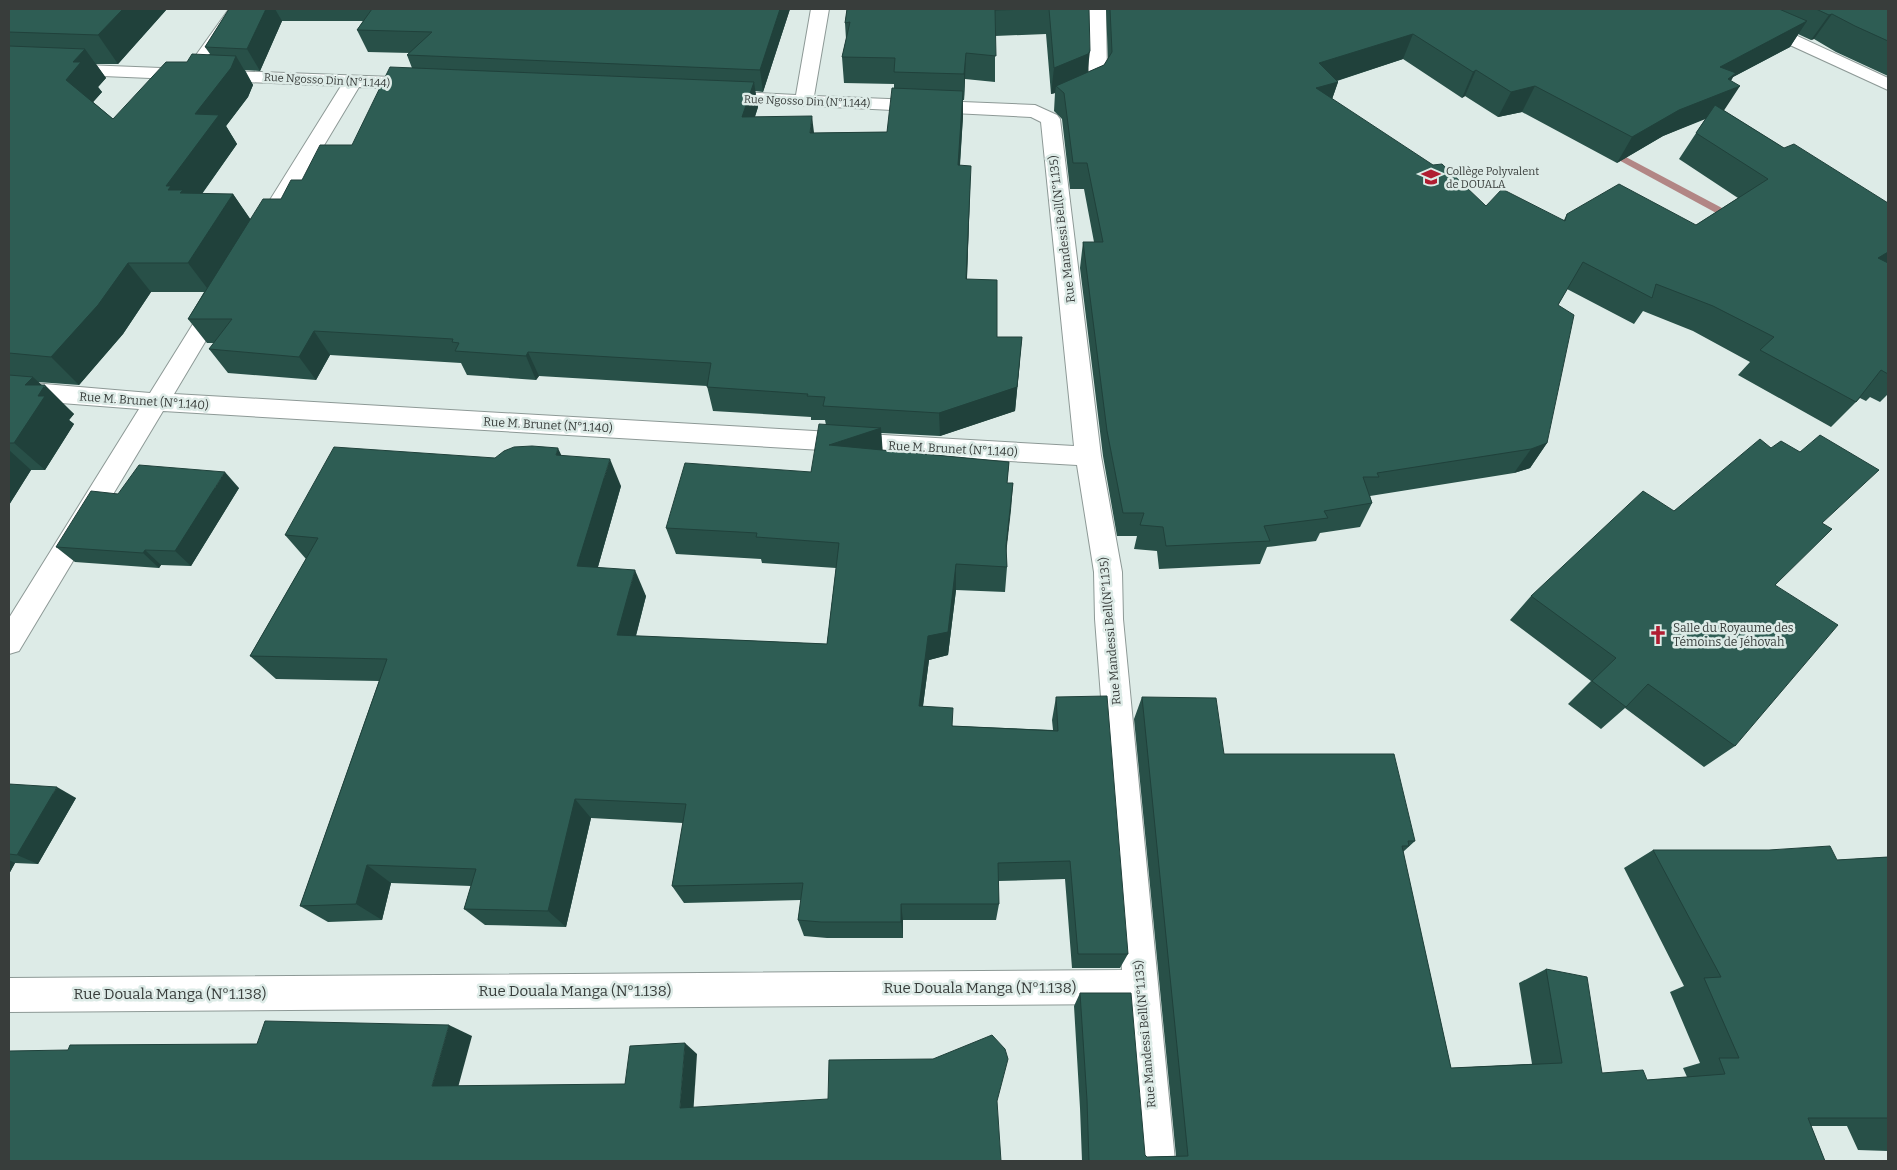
<svg xmlns="http://www.w3.org/2000/svg" width="1897" height="1170" viewBox="0 0 1897 1170" font-family="Bitter,serif">
  <rect width="100%" height="100%" fill="#ddebe7"/>
  <g fill="none" stroke-linecap="round" stroke-linejoin="round">
    <polygon fill="#b28685" fill-rule="evenodd" points="1607,147 1739,217 1740,219 1735,222 1731,221 1604,152 1602,150"/>
    <g stroke="#8d9996" stroke-width="2">
      <g id="street">
        <polygon points="229,9 246,9 204,70 419,78 426,80 428,84 426,88 419,90 359,87 272,232 268,237 261,239 254,237 250,232 341,86 9,72 9,62 186,69"/>
        <polygon points="811,9 829,9 814,96 1035,105 1057,115 1060,119 1101,456 1122,572 1123,619 1175,1161 1137,1161 1125,1004 9,1012 9,978 1122,970 1095,619 1094,572 1077,465 163,411 19,651 9,654 9,618 139,409 9,399 9,381 150,393 211,295 219,292 227,295 230,300 174,394 1074,446 1041,122 1031,117 713,101 711,97 713,93 720,91 796,95"/>
        <path d="M 1088,9 L 1106,9 L 1107,77 L 1100,89 L 1082,97 L 1075,99 L 1068,97 L 1066,93 C 1071,85 1083,86 1089,77 Z"/>
        <polygon points="1717,9 1739,9 1888,78 1888,90 1720,13"/>
      </g>
    </g>
    <use href="#street" fill="#fff" fill-rule="evenodd"/>
  </g>
  <g fill="#285048" fill-rule="evenodd">
    <path d="M 9,9 L 167,9 L 118,64 L 96,64 L 106,78 L 98,87 L 102,92 L 93,102 L 113,119 L 187,62 L 210,54 L 205,47 L 229,9 L 790,9 L 763,92 L 755,91 L 758,107 L 755,117 L 814,133 L 887,132 L 894,88 L 894,84 L 844,83 L 842,57 L 846,39 L 845,23 L 847,9 L 1089,9 L 1088,72 L 1104,65 L 1108,59 L 1106,9 L 1888,9 L 1888,76 L 1836,52 L 1814,39 L 1811,40 L 1798,34 L 1790,47 L 1733,77 L 1731,81 L 1723,110 L 1784,148 L 1888,203 L 1888,394 L 1880,402 L 1870,397 L 1866,401 L 1860,398 L 1831,427 L 1738,375 L 1750,362 L 1693,331 L 1643,311 L 1634,324 L 1567,289 L 1558,305 L 1547,443 L 1530,468 L 1514,473 L 1370,496 L 1372,503 L 1360,527 L 1320,533 L 1316,541 L 1267,547 L 1260,564 L 1159,569 L 1157,551 L 1134,549 L 1137,536 L 1117,536 L 1103,456 L 1080,268 L 1083,242 L 1094,242 L 1084,189 L 1070,189 L 1062,119 L 1054,111 L 1055,93 L 1051,94 L 1046,34 L 995,36 L 995,82 L 965,79 L 964,100 L 963,100 L 963,116 L 960,166 L 970,191 L 967,279 L 997,337 L 1020,361 L 1015,411 L 940,436 L 881,433 L 882,450 L 1009,462 L 1007,483 L 1013,483 L 1006,551 L 1007,567 L 1005,592 L 956,590 L 948,655 L 929,660 L 923,706 L 953,726 L 1053,730 L 1052,720 L 1056,697 L 1128,954 L 1120,968 L 1072,968 L 1065,879 L 998,881 L 999,904 L 996,920 L 903,920 L 903,938 L 827,938 L 804,936 L 798,920 L 801,900 L 684,903 L 672,886 L 683,823 L 591,818 L 566,927 L 485,925 L 464,909 L 471,886 L 391,883 L 382,920 L 328,922 L 300,906 L 379,681 L 276,679 L 250,656 L 306,559 L 285,535 L 495,458 L 562,456 L 621,486 L 598,567 L 646,596 L 636,636 L 827,644 L 836,568 L 762,563 L 761,559 L 676,554 L 666,528 L 811,472 L 826,425 L 825,420 L 811,420 L 811,417 L 713,411 L 707,386 L 539,376 L 536,380 L 467,375 L 461,363 L 330,355 L 316,380 L 228,373 L 209,349 L 214,343 L 207,343 L 188,319 L 204,292 L 151,292 L 123,334 L 79,385 L 38,382 L 74,414 L 69,420 L 74,424 L 45,470 L 31,470 L 9,505 ZM 282,21 L 363,21 L 357,30 L 368,52 L 410,53 L 407,55 L 412,68 L 352,145 L 302,180 L 281,199 L 250,219 L 233,194 L 202,194 L 237,144 L 226,126 L 248,97 L 253,85 L 245,70 L 260,71 ZM 1403,59 L 1462,98 L 1465,96 L 1498,117 L 1522,112 L 1617,163 L 1663,136 L 1706,118 L 1679,159 L 1738,198 L 1696,225 L 1567,214 L 1564,220 L 1486,206 L 1332,99 L 1338,82 L 1337,81 Z"/>
    <polygon points="1771,448 1800,452 1822,523 1775,585 1735,746 1704,767 1625,708 1601,729 1568,704 1591,681 1510,620 1531,596 1674,511"/>
    <polygon points="239,488 191,566 161,565 159,568 75,562 56,547 118,494"/>
    <polygon points="1142,697 1224,754 1415,841 1403,852 1451,1068 1532,1064 1519,983 1546,969 1602,1073 1647,1080 1687,1077 1683,1068 1700,1063 1670,992 1684,986 1624,868 1653,850 1837,860 1888,857 1888,1151 1858,1150 1847,1126 1811,1126 1825,1161 1082,1161 1080,1108 1074,1006 1080,993 1145,1155 1147,1157 1176,1156 1134,719"/>
    <polygon points="9,784 76,798 38,864 15,863 9,874"/>
  </g>
  <g fill="#20413b">
    <polygon points="123,9 167,9 118,64 98,35"/>
    <polygon points="266,9 275,9 282,21 260,71 247,49"/>
    <polygon points="780,9 790,9 763,92 760,70"/>
    <polygon points="1832,14 1814,39 1811,40 1829,15"/>
    <polygon points="1807,21 1790,47 1733,77 1723,92 1740,86 1723,112 1663,136 1617,163 1632,137 1720,67"/>
    <polygon points="1413,34 1403,59 1311,89 1319,63"/>
    <polygon points="85,49 106,78 98,87 102,92 87,109 66,80 73,62"/>
    <polygon points="1090,51 1087,76 1056,86 1055,93 1051,94 1054,68"/>
    <polygon points="966,53 965,79 964,100 964,74"/>
    <polygon points="236,56 253,85 248,97 226,126 237,144 193,206 168,190 166,186 195,114"/>
    <polygon points="1476,70 1465,96 1462,98 1473,72"/>
    <polygon points="754,82 758,107 746,142 742,117"/>
    <polygon points="1338,82 1329,108 1316,88"/>
    <polygon points="1535,86 1522,112 1498,117 1511,92"/>
    <polygon points="963,91 963,116 958,190 958,165"/>
    <polygon points="812,116 815,141 810,133"/>
    <polygon points="971,166 970,191 966,304 966,279"/>
    <polygon points="233,194 253,223 210,292 188,263"/>
    <polygon points="1888,252 1888,265 1878,258"/>
    <polygon points="128,263 151,292 123,334 79,385 51,357"/>
    <polygon points="314,331 330,355 316,380 299,357"/>
    <polygon points="1022,337 1015,411 940,436 939,413"/>
    <polygon points="528,352 539,376 536,380 526,356"/>
    <polygon points="33,377 44,387 45,385 74,414 69,420 74,424 45,470 14,443 25,385"/>
    <polygon points="881,428 883,455 829,445"/>
    <polygon points="1547,443 1530,468 1514,473 1531,449"/>
    <polygon points="558,448 571,476 556,455"/>
    <polygon points="9,450 31,470 9,505"/>
    <polygon points="610,459 621,486 591,591 577,566"/>
    <polygon points="225,472 239,488 191,566 175,551"/>
    <polygon points="1013,483 1011,510 1004,572 1006,546"/>
    <polygon points="145,550 161,565 159,568 143,553"/>
    <polygon points="956,564 956,590 948,655 929,660 920,728 919,706 928,636"/>
    <polygon points="635,570 646,596 630,658 617,635"/>
    <polygon points="57,787 76,798 38,864 17,855"/>
    <polygon points="575,799 591,818 566,927 548,911"/>
    <polygon points="9,860 15,863 9,874"/>
    <polygon points="367,865 391,883 382,920 356,904"/>
    <polygon points="901,904 903,920 903,938 901,922"/>
    <polygon points="449,1025 472,1036 456,1095 432,1086"/>
    <polygon points="685,1043 697,1054 693,1117 680,1108"/>
  </g>
  <g fill="#2e5d54" stroke="#20413b">
    <polygon points="9,9 123,9 98,35 9,32"/>
    <polygon points="229,9 266,9 247,49 205,47"/>
    <polygon points="372,9 780,9 760,70 407,55 432,32 357,30"/>
    <polygon points="847,9 1032,9 995,10 996,56 966,53 964,74 894,72 895,58 842,57 850,22 845,23"/>
    <polygon points="1049,9 1089,9 1090,51 1088,54 1054,68"/>
    <polygon points="1110,9 1779,9 1807,21 1720,67 1736,73 1728,79 1740,86 1679,110 1632,137 1535,86 1511,92 1476,70 1473,72 1413,34 1319,63 1338,82 1316,88 1433,165 1442,164 1486,206 1502,189 1565,221 1567,214 1619,184 1696,225 1768,179 1696,133 1715,105 1784,148 1794,144 1888,203 1888,252 1878,258 1888,263 1888,374 1881,370 1856,402 1760,350 1774,337 1713,306 1656,284 1652,298 1583,262 1558,305 1574,315 1547,443 1531,449 1377,473 1379,477 1363,477 1372,503 1324,511 1328,518 1264,526 1270,541 1166,546 1163,527 1140,525 1144,513 1123,513 1107,431 1083,242 1103,242 1087,163 1073,163 1064,93 1056,86 1104,65 1112,52"/>
    <polygon points="1816,9 1888,9 1888,41 1855,26 1832,14 1829,15"/>
    <polygon points="9,46 85,49 73,62 81,62 66,80 113,119 166,62 187,62 192,54 236,56 231,68 195,114 219,115 166,186 171,186 168,190 183,190 180,193 233,194 188,263 128,263 98,305 51,357 9,353"/>
    <polygon points="390,67 754,82 742,117 812,116 810,133 887,132 892,88 963,91 958,165 971,166 966,279 997,280 997,337 1022,337 1017,387 939,413 823,406 825,397 807,396 808,394 707,387 711,363 528,352 526,356 455,351 459,343 452,342 453,339 314,331 299,357 209,349 232,319 188,319 263,199 281,199 291,180 302,180 320,145 352,145"/>
    <polygon points="9,375 33,377 25,385 45,385 38,396 45,396 14,443 9,443"/>
    <polygon points="819,424 881,428 829,445 1009,462 1007,483 1013,483 1006,546 1007,567 956,564 948,632 928,636 919,706 953,708 952,726 1058,731 1056,697 1107,696 1128,954 1078,954 1070,861 998,863 999,904 901,904 901,922 821,922 798,920 803,883 672,886 686,804 575,799 548,911 464,909 476,869 367,865 356,904 300,906 387,659 250,656 318,538 285,535 334,447 495,458 504,451 514,447 532,446 558,448 556,455 610,459 577,566 635,570 617,635 827,644 839,543 756,537 757,533 666,528 685,463 811,472"/>
    <polygon points="1820,435 1879,470 1822,523 1832,529 1775,585 1838,625 1735,746 1648,684 1626,707 1592,681 1616,658 1531,596 1643,491 1674,511 1760,439 1771,448 1781,441 1800,452"/>
    <polygon points="139,465 225,472 175,551 145,550 143,553 56,547 91,491 118,494"/>
    <polygon points="1142,697 1216,698 1224,754 1394,754 1415,841 1408,841 1409,846 1402,846 1451,1068 1562,1063 1546,969 1587,977 1602,1073 1643,1070 1647,1080 1725,1074 1719,1058 1739,1058 1704,978 1721,977 1653,850 1769,850 1830,846 1837,860 1888,857 1888,1118 1808,1118 1825,1161 1089,1161 1087,1100 1080,993 1131,993 1145,1155 1147,1157 1188,1156"/>
    <polygon points="9,784 57,787 17,855 9,854"/>
    <polygon points="265,1021 449,1025 432,1086 625,1084 630,1046 685,1043 680,1108 828,1099 829,1060 933,1059 992,1035 1005,1049 1008,1059 997,1101 1001,1161 9,1161 9,1051 68,1050 70,1045 257,1044"/>
  </g>
  <defs>
    <g id="school-bare" transform="scale(1.5)"><path d="M0-5L7-2L0 1L-7-2ZM-4 1L0 2.5L4 1V4Q0 6-4 4Z" fill="#b01d31" stroke="#ddebe7" stroke-width="2.5" paint-order="stroke"/></g>
    <g id="church-bare" transform="scale(1.5)"><path d="M-1.2-6h2.4v3.5h3.3v2.4h-3.3V6h-2.4V-.1h-3.3v-2.4h3.3Z" fill="#b01d31" stroke="#ddebe7" stroke-width="2.5" paint-order="stroke"/></g>
  </defs>
  <g fill-rule="evenodd">
    <use href="#school-bare" x="1431" y="177"/>
    <use href="#church-bare" x="1658" y="635"/>
  </g>
  <g text-anchor="middle" stroke-width="5" stroke-linejoin="round" paint-order="stroke">
    <g font-size="11" fill="#383d3b" stroke="#ddebe7">
      <text transform="translate(327 80) rotate(3)" y="4">Rue Ngosso Din (N°1.144)</text>
      <text transform="translate(807 101) rotate(2)" y="4">Rue Ngosso Din (N°1.144)</text>
    </g>
    <g font-size="11" fill="#383d3b" stroke="#ddebe7" text-anchor="start">
      <text x="1446" y="175">Collège Polyvalent<tspan x="1446" dy="13">de DOUALA</tspan></text>
    </g>
    <g font-size="12" fill="#383d3b" stroke="#ddebe7">
      <text transform="translate(1062 229) rotate(-97)" y="4">Rue Mandessi Bell(N°1.135)</text>
      <text transform="translate(144 401) rotate(4)" y="4">Rue M. Brunet (N°1.140)</text>
      <text transform="translate(548 425) rotate(3)" y="4">Rue M. Brunet (N°1.140)</text>
      <text transform="translate(953 449) rotate(3)" y="4">Rue M. Brunet (N°1.140)</text>
      <text transform="translate(1110 631) rotate(-95)" y="4">Rue Mandessi Bell(N°1.135)</text>
      <text transform="translate(1145 1034) rotate(-95)" y="4">Rue Mandessi Bell(N°1.135)</text>
    </g>
    <g font-size="12" fill="#383d3b" stroke="#ddebe7" text-anchor="start">
      <text x="1673" y="632">Salle du Royaume des<tspan x="1673" dy="14">Témoins de Jéhovah</tspan></text>
    </g>
    <g font-size="15" fill="#383d3b" stroke="#ddebe7">
      <text x="980" y="993">Rue Douala Manga (N°1.138)</text>
      <text x="575" y="996">Rue Douala Manga (N°1.138)</text>
      <text x="170" y="999">Rue Douala Manga (N°1.138)</text>
    </g>
  </g>
  <rect width="1897" height="1170" fill="none" stroke="#383d3b" stroke-width="20"/>
</svg>
